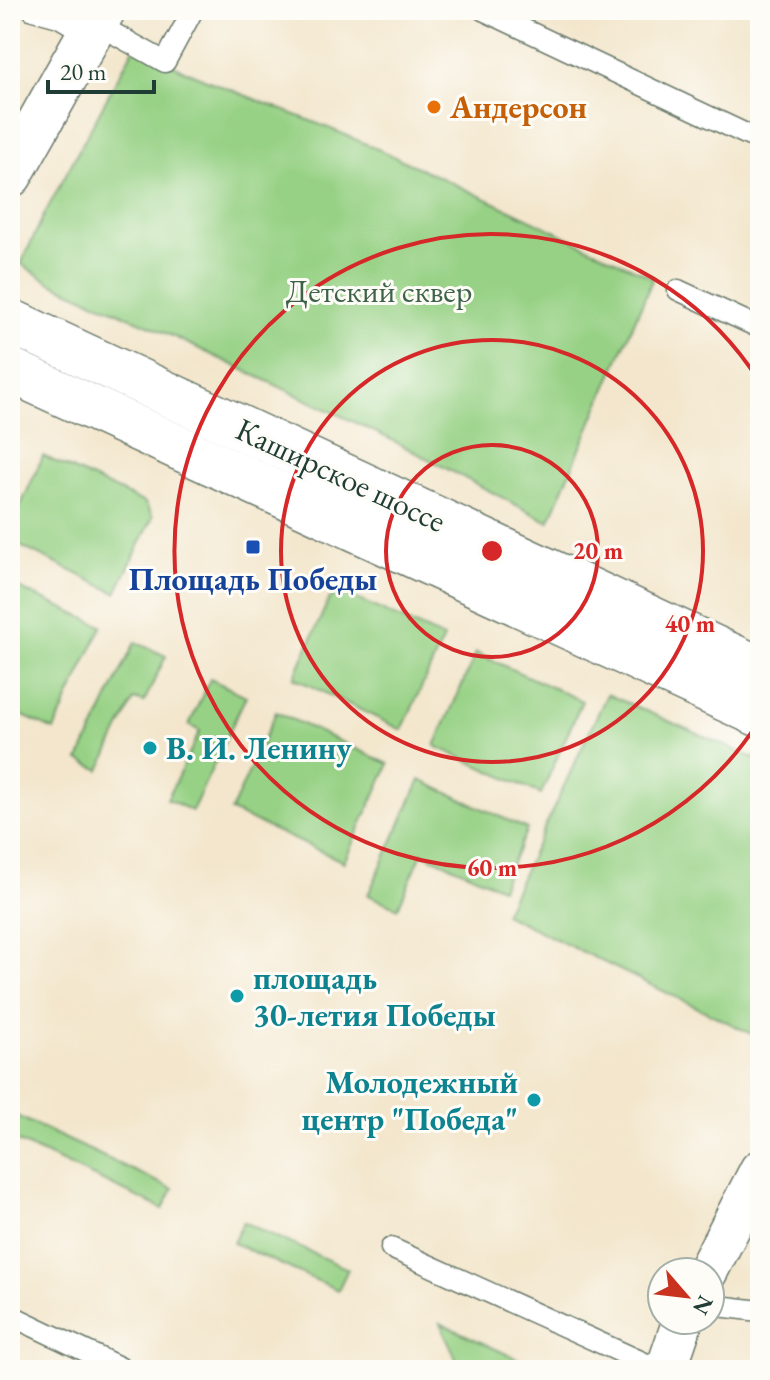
<svg xmlns="http://www.w3.org/2000/svg" width="770" height="1380" viewBox="0 0 770 1380" font-family="'EB Garamond',serif">
  <rect width="100%" height="100%" fill="#fdfcf7"/>
  <filter id="ink" filterUnits="userSpaceOnUse"><feTurbulence type="fractalNoise" baseFrequency=".0125" numOctaves="2"/><feDisplacementMap in="SourceGraphic" scale="16" xChannelSelector="R" yChannelSelector="G"/><feConvolveMatrix kernelMatrix="1 2 1 2 8 2 1 2 1" color-interpolation-filters="sRGB"/></filter>
  <filter id="wash" filterUnits="userSpaceOnUse"><feTurbulence type="fractalNoise" baseFrequency=".006" numOctaves="4" result="noise"/><feDisplacementMap in="SourceGraphic" scale="32" xChannelSelector="R" yChannelSelector="G"/><feGaussianBlur stdDeviation="1.8" result="paint"/><feColorMatrix in="noise" values="0 0 0 0 0 0 0 0 0 0 0 0 0 0 0 0 0 1.4 0 .05"/><feComposite in="paint" operator="in"/></filter>
  <g filter="url(#wash)">
    <rect width="100%" height="100%" fill="#f3e6cc"/>
    <g fill="#97d185" stroke="#5b875c" stroke-width="2">
      <path d="M 135,46 C 201,82 274,105 343,134 C 448,179 550,229 653,278 L 549,522 L 390,439 L 153,327 L 51,283 L 21,264 L 44,215 Z"/>
      <polygon points="43,456 145,503 153,517 116,593 10,541 10,529"/>
      <polygon points="10,584 102,626 54,730 10,710"/>
      <polygon points="341,592 444,638 402,730 294,678 329,599"/>
      <polygon points="135,642 166,656 144,702 134,699 100,770 79,760"/>
      <polygon points="476,653 582,701 541,794 435,746"/>
      <polygon points="210,679 246,696 192,811 167,799 200,731 189,725"/>
      <polygon points="607,694 760,761 760,1038 504,914"/>
      <polygon points="276,712 389,764 344,862 231,811"/>
      <polygon points="420,780 527,829 501,888 422,853 398,908 368,895"/>
      <polygon points="10,1113 173,1189 163,1209 10,1138"/>
      <polygon points="243,1222 348,1269 338,1290 233,1243"/>
      <polygon points="440,1323 541,1370 461,1370"/>
    </g>
  </g>
  <g filter="url(#ink)">
    <g fill="none" stroke-linecap="round" stroke-linejoin="round">
      <g stroke="#697869" stroke-width="23">
        <g id="service">
          <polyline points="33,10 59,17 88,34"/>
          <polyline points="483,10 750,136"/>
          <polyline points="95,23 165,62 193,10"/>
          <polyline points="678,290 760,328"/>
          <polyline points="391,1248 660,1370"/>
          <polyline points="710,1302 718,1306 760,1311"/>
          <polyline points="10,1315 123,1369"/>
        </g>
      </g>
      <g stroke="#697869" stroke-width="43">
        <g id="minor">
          <polyline points="707,1272 760,1170"/>
          <polyline points="666,1370 683,1320"/>
        </g>
      </g>
      <g stroke="#697869" stroke-width="47">
        <polyline id="tertiary" points="10,175 103,10"/>
      </g>
      <g stroke="#697869" stroke-width="47">
        <g id="primary">
          <polyline points="10,321 760,669"/>
          <polyline points="10,370 760,715"/>
        </g>
      </g>
      <use href="#service" stroke="#fff" stroke-width="20"/>
      <use href="#minor" stroke="#fff" stroke-width="40"/>
      <use href="#tertiary" stroke="#fff" stroke-width="44"/>
      <use href="#primary" stroke="#fff" stroke-width="44"/>
    </g>
  </g>
  <g fill="none" stroke="#d62828" stroke-width="4">
    <circle cx="492" cy="551" r="106"/>
    <circle cx="492" cy="551" r="211"/>
    <path d="M759 721A317 317 0 1 1 759 381"/>
  </g>
  <circle fill="#e8710a" stroke="#fdfcf7" stroke-width="3" cx="434" cy="107" r="8"/>
  <rect fill="#1a4fb4" stroke="#fdfcf7" stroke-width="3" x="245" y="539" width="16" height="16" rx="4"/>
  <g fill="#0f9aa8" stroke="#fdfcf7" stroke-width="3">
    <circle cx="150" cy="748" r="8"/>
    <circle cx="237" cy="996" r="8"/>
    <circle cx="534" cy="1100" r="8"/>
  </g>
  <g text-anchor="middle" stroke-width="6" stroke-linejoin="round" paint-order="stroke">
    <g font-size="32" font-weight="bold" fill="#c56008" stroke="#fdfcf7" text-anchor="start">
      <text x="450" y="118">Андерсон</text>
    </g>
    <g font-size="32" fill="#3d6248" stroke="#fdfcf7">
      <text x="379" y="302">Детский сквер</text>
    </g>
    <g font-size="32" fill="#1f3d34" stroke="#fdfcf7">
      <text transform="translate(341 475) rotate(25)" y="11">Каширское шоссе</text>
    </g>
    <g font-size="32" font-weight="bold" fill="#164399" stroke="#fdfcf7">
      <text x="253" y="590">Площадь Победы</text>
    </g>
    <g font-size="32" font-weight="bold" fill="#0d838f" stroke="#fdfcf7" text-anchor="start">
      <text x="166" y="759">В. И. Ленину</text>
      <text x="253" y="989">площадь<tspan x="253" dy="37">30-летия Победы</tspan></text>
      <text x="518" y="1093" text-anchor="end">Молодежный<tspan x="518" dy="37">центр "Победа"</tspan></text>
    </g>
  </g>
  <circle cx="492" cy="551" r="12" fill="#d62828" stroke="#fdfcf7" stroke-width="4"/>
  <g font-size="24" text-anchor="middle" font-weight="bold" fill="#d62828" stroke="#fdfcf7" stroke-width="6" stroke-linejoin="round" paint-order="stroke">
    <text x="598" y="559">20 m</text>
    <text x="690" y="632">40 m</text>
    <text x="492" y="876">60 m</text>
  </g>
  <rect width="770" height="1380" fill="none" stroke="#fdfcf7" stroke-width="40"/>
  <g transform="translate(686 1296) rotate(118)"><circle r="38" fill="#fdfcf7" stroke="#a4b0a9" stroke-width="2"/>
  <path d="M0-6L14 30L0 20L-14 30Z" fill="#c8321e"/>
  <text y="-12" font-size="22" font-weight="bold" text-anchor="middle" fill="#1f3d34">N</text>
  </g>
  <path d="M48 80v12h106v-12" fill="none" stroke="#1f3d34" stroke-width="4"/>
  <text x="60" y="80" font-size="24" fill="#1f3d34" stroke="#fdfcf7" stroke-width="6" paint-order="stroke">20 m</text>
</svg>
